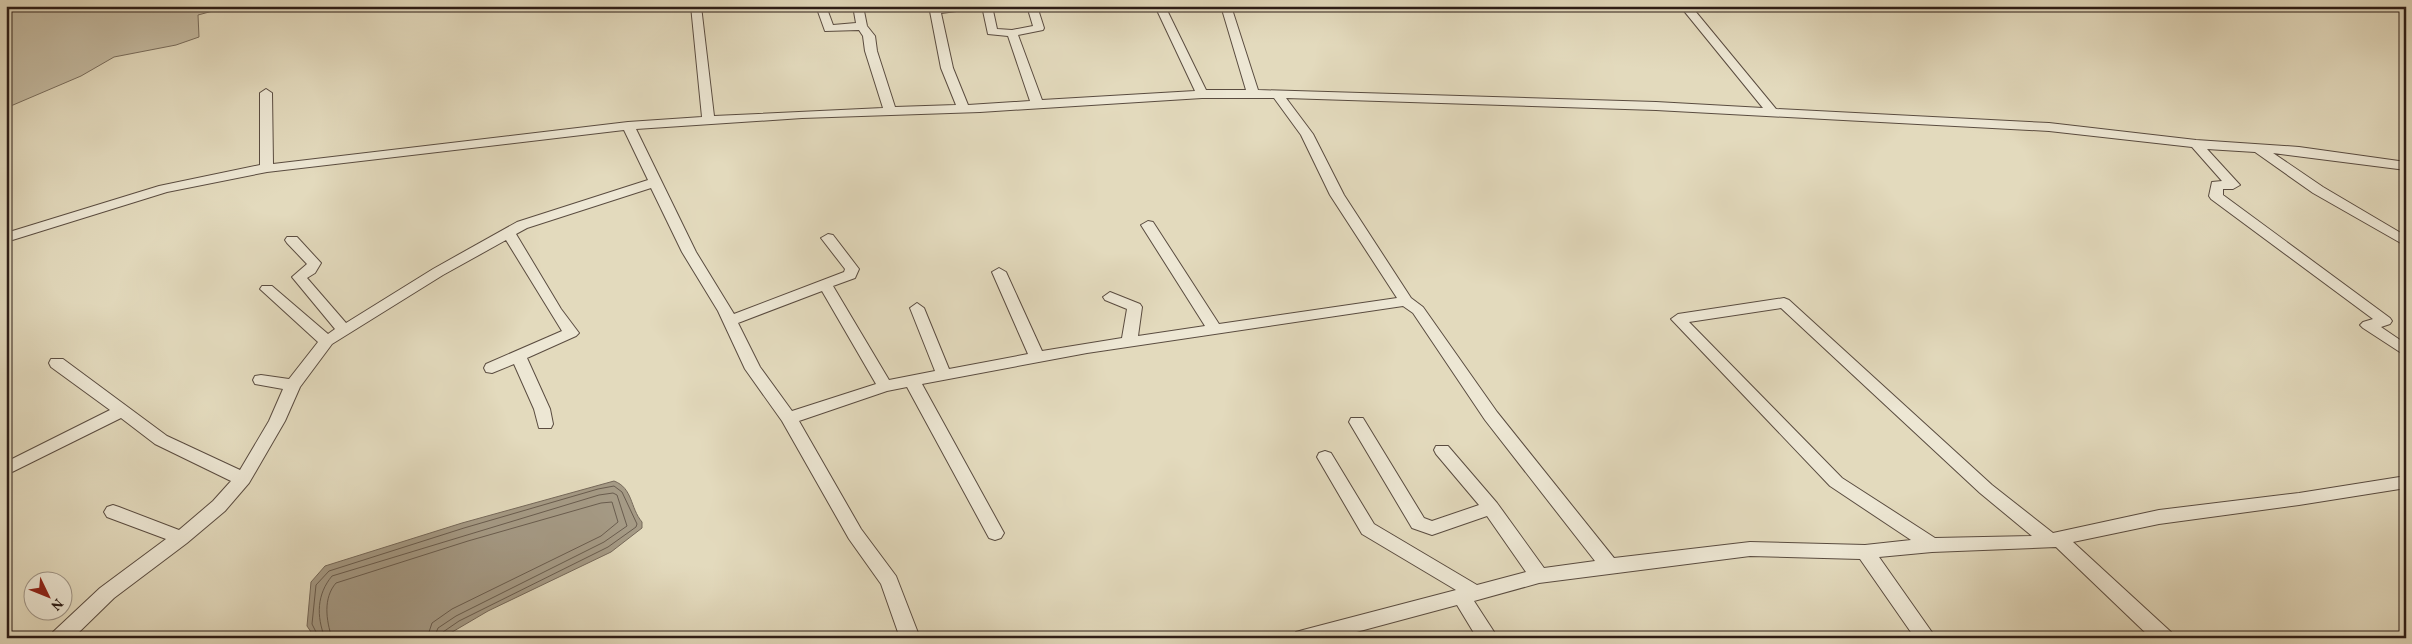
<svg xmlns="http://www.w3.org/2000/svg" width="2412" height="644" viewBox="0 0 2412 644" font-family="Vollkorn,serif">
  <rect width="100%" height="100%" fill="#e3dabd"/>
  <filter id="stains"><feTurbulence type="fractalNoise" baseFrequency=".004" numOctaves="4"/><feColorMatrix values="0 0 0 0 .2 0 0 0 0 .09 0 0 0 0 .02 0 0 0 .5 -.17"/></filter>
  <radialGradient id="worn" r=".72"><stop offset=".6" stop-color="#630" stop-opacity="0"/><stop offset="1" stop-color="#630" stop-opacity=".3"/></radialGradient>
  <polygon fill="#c4baa1" stroke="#786c5c" points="36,6 231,6 198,15 199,37 176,45 114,57 81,76 6,108 6,12"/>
  <path fill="#a59a85" stroke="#756859" d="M 614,481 C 633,488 630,508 642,522 L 642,528 L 611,552 L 488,611 L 442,638 L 315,638 L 307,626 L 311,582 L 325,566 L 462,523 Z"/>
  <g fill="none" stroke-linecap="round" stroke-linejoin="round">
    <g stroke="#695c4e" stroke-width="1">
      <polyline points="319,638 312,624 316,585 329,571 464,528 598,489 614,486 622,492 637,524 636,527 608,547 459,621 443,632 441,638"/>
      <path d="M 325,638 C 316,616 317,594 332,576 L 599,495 L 613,493 L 617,495 L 627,526 L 604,542 L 456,616 L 438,628 L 434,638"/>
      <path d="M 332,638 C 326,620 323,598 336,583 L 468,541 L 601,503 L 612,502 L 618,522 L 601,536 L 452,609 L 432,623 L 427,638"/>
    </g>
    <g stroke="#5a4c40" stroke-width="2">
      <path id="street" d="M 691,6 L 701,6 L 714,116 L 883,108 L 865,51 L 863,36 L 859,30 L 825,31 L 816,6 L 826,6 L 833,25 L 856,23 L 853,6 L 863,6 L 867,26 L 875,36 L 877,51 L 895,107 L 956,105 L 941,68 L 929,6 L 977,6 L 972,9 L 941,13 L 953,68 L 968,105 L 1030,101 L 1008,36 L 988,34 L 982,6 L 992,6 L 997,29 L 1012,30 L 1033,26 L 1027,6 L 1037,6 L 1044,28 L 1043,30 L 1018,35 L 1042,100 L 1195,91 L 1155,6 L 1165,6 L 1206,90 L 1246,90 L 1221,6 L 1231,6 L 1258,90 L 1656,102 L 1763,108 L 1680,6 L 1691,6 L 1776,109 L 2049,123 L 2196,140 L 2299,147 L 2406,162 L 2406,170 L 2273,153 L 2323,187 L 2406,236 L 2406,246 L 2313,193 L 2255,152 L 2207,149 L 2240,185 L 2233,189 L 2223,189 L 2223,195 L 2390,318 L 2392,321 L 2390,324 L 2381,327 L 2406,344 L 2406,356 L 2363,328 L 2360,325 L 2363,322 L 2373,319 L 2211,199 L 2209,196 L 2212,182 L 2222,181 L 2192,147 L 2049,131 L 1656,110 L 1286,98 L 1313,134 L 1344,195 L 1411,298 L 1423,307 L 1497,412 L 1614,558 L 1750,542 L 1865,545 L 1911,540 L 1830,486 L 1671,319 L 1678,314 L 1784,298 L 1789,300 L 1992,485 L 2053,533 L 2159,510 L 2299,493 L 2406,476 L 2406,488 L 2299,505 L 2159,524 L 2073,542 L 2171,632 L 2174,638 L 2151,638 L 2056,547 L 1932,552 L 1879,557 L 1936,638 L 1915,638 L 1860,559 L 1750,556 L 1539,583 L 1474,601 L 1498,638 L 1477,638 L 1457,605 L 1334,638 L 1293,638 L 1296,632 L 1303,630 L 1456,590 L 1362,534 L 1317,457 L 1319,453 L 1325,451 L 1331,453 L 1374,524 L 1477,585 L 1526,572 L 1487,516 L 1432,535 L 1412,528 L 1349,422 L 1351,418 L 1363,418 L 1424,518 L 1432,521 L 1479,505 L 1436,454 L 1434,450 L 1436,446 L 1448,446 L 1497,503 L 1544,568 L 1595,561 L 1485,420 L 1413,313 L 1403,306 L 1087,353 L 922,384 L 1004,533 L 1001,538 L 995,540 L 989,538 L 907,387 L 887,391 L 799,421 L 861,529 L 896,576 L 920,638 L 900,638 L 881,584 L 849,539 L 782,421 L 745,369 L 718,311 L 682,252 L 651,188 L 527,228 L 516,234 L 561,309 L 579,333 L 576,336 L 527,358 L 550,409 L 553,424 L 551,428 L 539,428 L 534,409 L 514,364 L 492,373 L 486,372 L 484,368 L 486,364 L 562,331 L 506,240 L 443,275 L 332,344 L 300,387 L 285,421 L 249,483 L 225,511 L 187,543 L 114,598 L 73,638 L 50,638 L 53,632 L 100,588 L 166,539 L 107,517 L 104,512 L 107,507 L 113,505 L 119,507 L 179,530 L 213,501 L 231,481 L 155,444 L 121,418 L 6,475 L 6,462 L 110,410 L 51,367 L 49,363 L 51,359 L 63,359 L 167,436 L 240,470 L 269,421 L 283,389 L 255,384 L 253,380 L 255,376 L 261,375 L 289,379 L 318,342 L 260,289 L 262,286 L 272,286 L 328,334 L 335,329 L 292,277 L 307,264 L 287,243 L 285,240 L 287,237 L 297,237 L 321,263 L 315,273 L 307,278 L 346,323 L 433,269 L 517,222 L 648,180 L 624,130 L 267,172 L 167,192 L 6,242 L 6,233 L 159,186 L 260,165 L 260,93 L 266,89 L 272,93 L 273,164 L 628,122 L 702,117 ZM 1202,98 L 1274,98 L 1301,135 L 1330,195 L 1397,298 L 1219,324 L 1153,222 L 1148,221 L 1141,225 L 1205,326 L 1138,336 L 1142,307 L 1140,304 L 1110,292 L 1103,297 L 1105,300 L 1127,309 L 1122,338 L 1042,351 L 1006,272 L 999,268 L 992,272 L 1028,354 L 949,369 L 924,308 L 917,303 L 910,308 L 935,371 L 889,380 L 833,286 L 855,278 L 859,269 L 833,235 L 828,234 L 821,238 L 845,269 L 844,272 L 734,314 L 696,252 L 636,129 L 802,118 L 980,112 ZM 822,291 L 876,384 L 792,411 L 760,367 L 738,323 ZM 1781,308 L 1980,493 L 2032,536 L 1935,538 L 1842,478 L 1689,322 Z"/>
    </g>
    <use href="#street" fill="#ede7d4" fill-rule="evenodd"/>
  </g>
  <rect width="2412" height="644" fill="none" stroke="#e3dabd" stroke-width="25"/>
  <rect x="8" y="8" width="2397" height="629" fill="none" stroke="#2d1d17" stroke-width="2.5"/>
  <rect x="12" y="12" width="2387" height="619" fill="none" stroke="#2d1d17"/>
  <g transform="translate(48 596) rotate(133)"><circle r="24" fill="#ede7d4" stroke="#a09688"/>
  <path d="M0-4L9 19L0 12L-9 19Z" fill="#8f2418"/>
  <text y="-8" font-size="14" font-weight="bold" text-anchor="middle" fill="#2d1d17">N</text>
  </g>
  <rect width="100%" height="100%" filter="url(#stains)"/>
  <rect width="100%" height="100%" fill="url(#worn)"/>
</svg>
